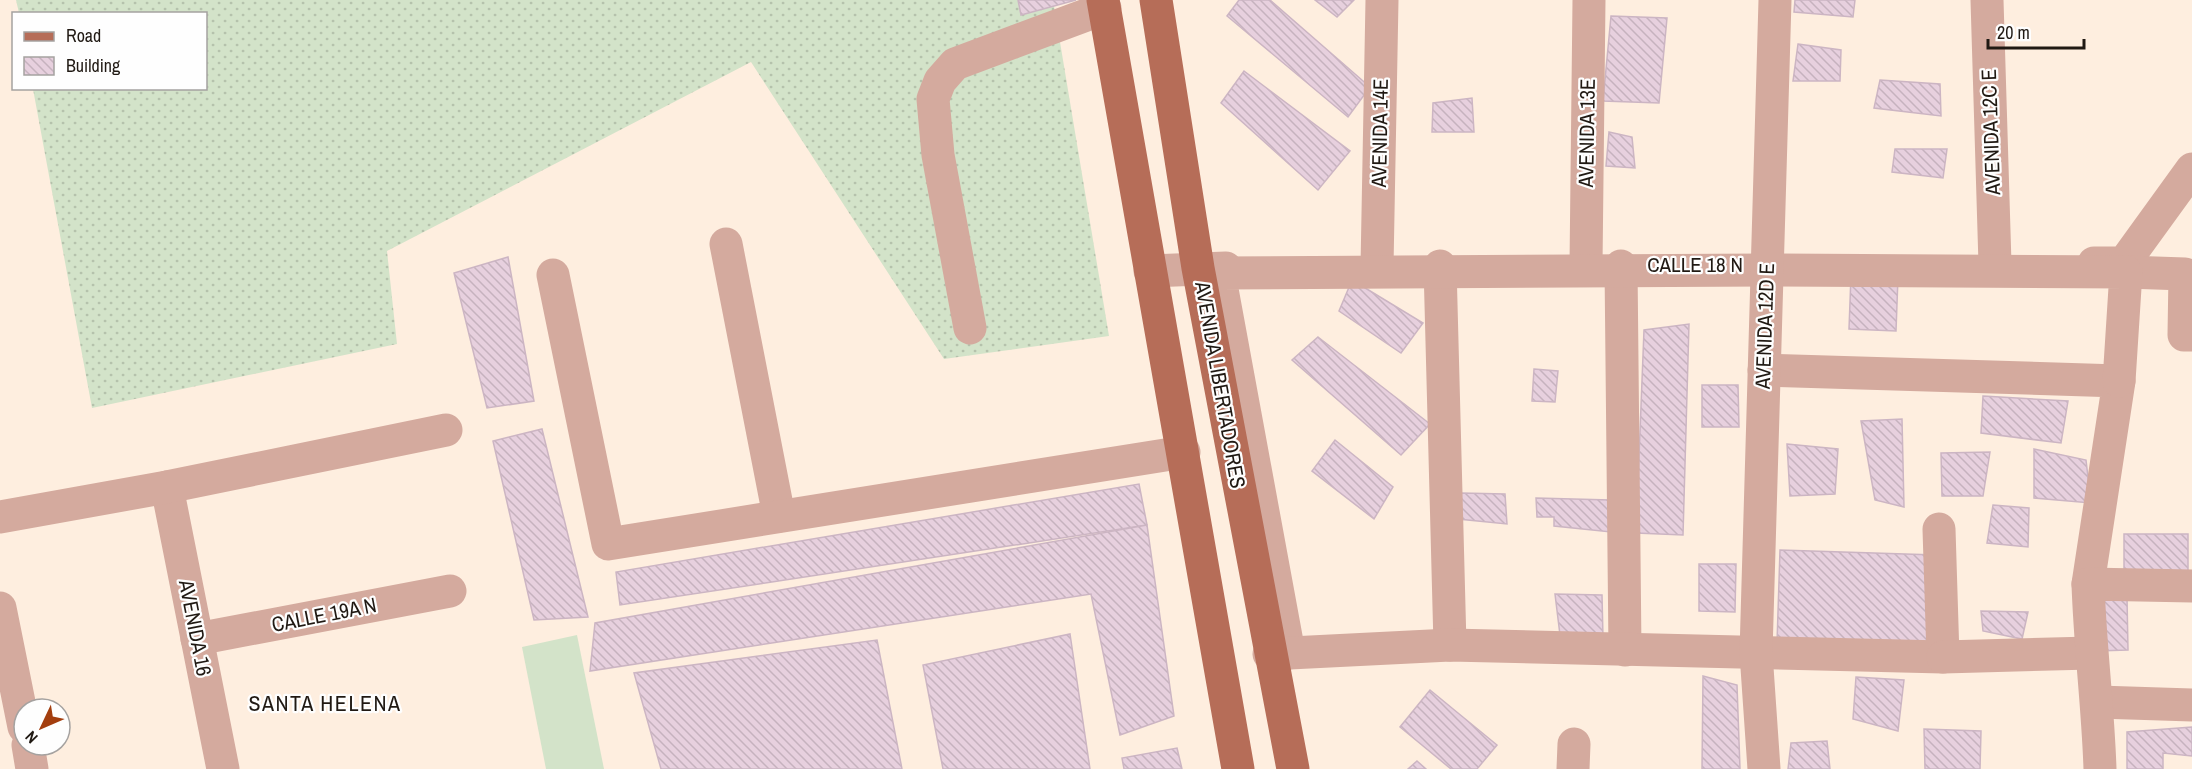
<svg xmlns="http://www.w3.org/2000/svg" width="2192" height="769" viewBox="0 0 2192 769" font-family="'Archivo Narrow',sans-serif">
  <defs>
    <pattern id="grass-dots" width="8" height="8" patternUnits="userSpaceOnUse" patternTransform="scale(1.5)"><rect width="8" height="8" fill="#d3e3c9"/><path d="M2 2h.1M6 6h.1" fill="none" stroke="#b5c2ac" stroke-width="1.8" stroke-linecap="round"/></pattern>
    <pattern id="building-back-hatch" width="6" height="6" patternUnits="userSpaceOnUse" patternTransform="scale(1.5)"><rect width="6" height="6" fill="#e7d0de"/><path d="M-1 5l2 2M0 0l6 6M5-1l2 2" fill="none" stroke="#c6b2be"/></pattern>
  </defs>
  <rect width="100%" height="100%" fill="#feeedf"/>
  <polygon fill="url(#grass-dots)" points="16,0 1053,0 1109,336 944,359 751,62 387,251 397,344 92,408 33,89 206,88 206,14 19,13"/>
  <polygon fill="#d3e3c9" points="577,635 604,769 546,769 522,647"/>
  <g fill="url(#building-back-hatch)" stroke="#ccb5c3" stroke-width="1.5">
    <polygon points="1018,0 1076,0 1021,15"/>
    <polygon points="1239,0 1270,0 1370,87 1348,117 1227,16"/>
    <polygon points="1315,0 1354,0 1337,17"/>
    <polygon points="1795,0 1855,0 1853,17 1794,12"/>
    <polygon points="1611,16 1667,18 1659,103 1603,101"/>
    <polygon points="1798,44 1841,50 1840,81 1793,81"/>
    <polygon points="1244,71 1350,151 1318,190 1221,103"/>
    <polygon points="1880,80 1940,84 1941,116 1874,108"/>
    <polygon points="1472,98 1474,132 1432,132 1433,103"/>
    <polygon points="1609,132 1632,137 1635,168 1606,166"/>
    <polygon points="1895,149 1947,149 1943,178 1892,172"/>
    <polygon points="508,257 534,401 487,408 454,273"/>
    <polygon points="1851,275 1898,277 1896,331 1849,329"/>
    <polygon points="1352,280 1423,323 1401,353 1339,311"/>
    <polygon points="1689,324 1683,535 1636,533 1644,330"/>
    <polygon points="1318,337 1430,424 1401,455 1292,360"/>
    <polygon points="1534,369 1558,371 1555,402 1532,401"/>
    <polygon points="1702,385 1738,385 1739,427 1702,427"/>
    <polygon points="1983,396 2068,401 2061,443 1981,433"/>
    <polygon points="1902,419 1904,507 1875,500 1861,421"/>
    <polygon points="542,429 588,617 534,620 493,441"/>
    <polygon points="1335,440 1393,487 1374,519 1312,471"/>
    <polygon points="1787,444 1838,449 1835,494 1790,496"/>
    <polygon points="2034,449 2086,460 2091,503 2034,498"/>
    <polygon points="1990,452 1983,496 1942,496 1941,453"/>
    <polygon points="1139,484 1147,525 620,605 616,572"/>
    <polygon points="1461,493 1505,494 1507,524 1458,519"/>
    <polygon points="1536,498 1610,500 1611,532 1554,526 1554,517 1537,517"/>
    <polygon points="1993,505 2029,508 2028,547 1987,543"/>
    <polygon points="1147,525 1174,716 1120,735 1091,594 590,671 595,623"/>
    <rect x="2124" y="534" width="64" height="47"/>
    <polygon points="1780,550 1936,555 1935,652 1777,643"/>
    <polygon points="1699,564 1736,564 1735,612 1699,611"/>
    <polygon points="1555,594 1602,595 1603,638 1560,635"/>
    <polygon points="2127,597 2128,650 2096,651 2095,598"/>
    <polygon points="1981,611 2028,612 2022,639 1983,631"/>
    <polygon points="1070,634 1090,769 943,769 923,665"/>
    <polygon points="877,640 902,769 661,769 634,673"/>
    <polygon points="1703,676 1737,685 1740,769 1702,769"/>
    <polygon points="1856,677 1904,680 1898,731 1853,719"/>
    <polygon points="1430,690 1497,745 1477,769 1451,769 1400,727"/>
    <polygon points="2192,727 2192,756 2163,753 2163,769 2127,769 2127,732"/>
    <polygon points="1924,729 1981,731 1980,769 1925,769"/>
    <polygon points="1827,741 1830,769 1788,769 1791,743"/>
    <polygon points="1177,748 1182,769 1124,769 1122,758"/>
    <polygon points="1417,761 1426,769 1408,769"/>
  </g>
  <g fill="none" stroke-linecap="round" stroke-linejoin="round">
    <g stroke="#d4aa9e" stroke-width="33">
      <polyline points="1987,0 1995,264"/>
      <polyline points="726,244 779,516"/>
      <polyline points="2094,263 2124,263 2192,169"/>
      <polyline points="1440,266 1450,645"/>
      <polyline points="1586,266 1589,0"/>
      <polyline points="1621,266 1625,650"/>
      <polyline points="1377,267 1382,0"/>
      <polyline points="1150,271 1226,268"/>
      <polyline points="2126,272 2185,274 2184,335 2192,335"/>
      <polyline points="553,275 608,544 1184,452"/>
      <polyline points="970,328 938,155 933,99 940,81 955,64 1105,8"/>
      <polyline points="1764,370 2119,381 2088,584"/>
      <polyline points="167,487 223,769"/>
      <polyline points="0,517 167,487 446,430"/>
      <polyline points="0,608 24,727"/>
      <polyline points="197,639 450,591"/>
      <polyline points="1289,653 1219,273 1767,270 2126,272 2119,381"/>
      <polyline points="1269,654 1450,645 1943,657 1939,529"/>
      <polyline points="1943,657 2091,653"/>
      <polyline points="2098,702 2192,705"/>
      <polyline points="28,745 32,769"/>
      <polyline points="1573,769 1574,744"/>
      <polyline points="1764,769 1756,653 1775,0"/>
      <path d="M 2100,769 C 2098,707 2090,646 2088,584 L 2192,586"/>
    </g>
    <g stroke="#b66d58" stroke-width="33">
      <polyline points="1103,0 1238,769"/>
      <polyline points="1156,0 1198,268 1293,769"/>
    </g>
  </g>
  <g text-anchor="middle" stroke-width="4.5" stroke-linejoin="round" paint-order="stroke">
    <g font-size="21" fill="#201913" stroke="#fefefe">
      <text transform="translate(1991 132) rotate(-92)" y="7">AVENIDA 12C E</text>
      <text transform="translate(1380 133) rotate(-89)" y="7">AVENIDA 14E</text>
      <text transform="translate(1587 133) rotate(-89)" y="7">AVENIDA 13E</text>
      <text x="1695" y="272">CALLE 18 N</text>
      <text transform="translate(1765 326) rotate(-88)" y="7">AVENIDA 12D E</text>
      <text transform="translate(1220 385) rotate(80)" y="7">AVENIDA LIBERTADORES</text>
      <text transform="translate(324 615) rotate(-11)" y="7">CALLE 19A N</text>
      <text transform="translate(195 628) rotate(79)" y="7">AVENIDA 16</text>
    </g>
    <g font-size="22" letter-spacing="1.5" fill="#201913" stroke="#fefefe">
      <text x="325" y="711">SANTA HELENA</text>
    </g>
  </g>
  <rect x="12" y="12" width="195" height="78" fill="#fefefe" stroke="#a5a2a0" stroke-width="1.5"/>
  <rect x="24" y="32" width="30" height="9" fill="#b66d58" stroke="#a5a2a0" stroke-width="1.5"/>
  <text x="66" y="42" font-size="18" fill="#201913">Road</text>
  <rect x="24" y="57" width="30" height="18" fill="url(#building-back-hatch)" stroke="#a5a2a0" stroke-width="1.5"/>
  <text x="66" y="72" font-size="18" fill="#201913">Building</text>
  <g transform="translate(42 727) rotate(226)"><circle r="28" fill="#fefefe" stroke="#a5a2a0" stroke-width="1.5"/>
  <path d="M0-4.5L10 22L0 15L-10 22Z" fill="#a33e0e"/>
  <text y="-9" font-size="16" font-weight="bold" text-anchor="middle" fill="#201913">N</text>
  </g>
  <path d="M1988 39v9h96v-9" fill="none" stroke="#201913" stroke-width="3"/>
  <text x="1997" y="39" font-size="18" fill="#201913" stroke="#fefefe" stroke-width="4.5" paint-order="stroke">20 m</text>
</svg>
